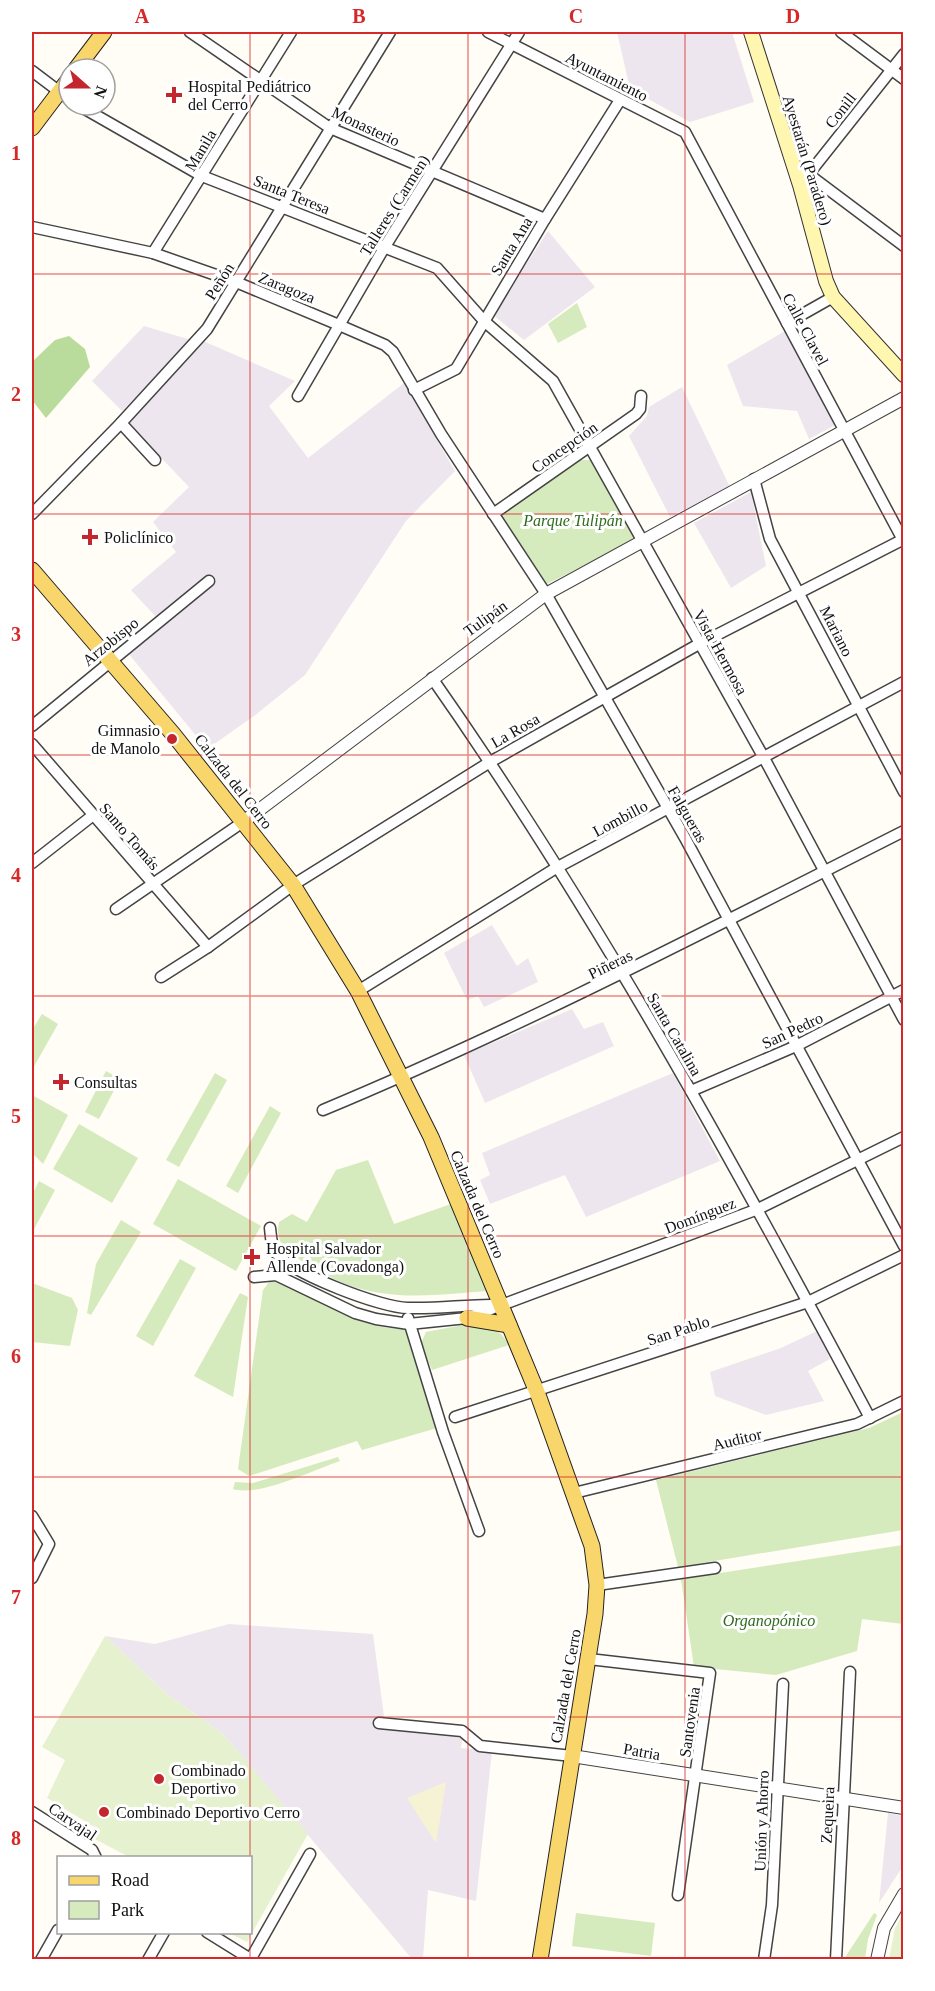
<svg xmlns="http://www.w3.org/2000/svg" width="935" height="1991" viewBox="0 0 935 1991" font-family="Georgia,serif">
  <rect width="100%" height="100%" fill="#fffdf5"/>
  <g fill="#eee6ef">
    <polygon points="617,32 732,32 754,102 690,122 630,89"/>
    <polygon points="548,231 595,287 524,340 493,315"/>
    <polygon points="144,326 191,340 122,411 92,381"/>
    <polygon points="785,331 837,424 809,439 797,411 743,406 727,365"/>
    <polygon points="203,341 295,381 269,406 308,458 404,383 455,471 406,521 305,675 254,716 207,749 128,653 208,587 201,580 156,617 131,590 176,552 153,522 189,487 126,421"/>
    <polygon points="682,387 730,487 670,517 629,436 647,416 649,407"/>
    <polygon points="751,492 766,566 731,588 694,523"/>
    <polygon points="492,925 517,966 528,958 538,982 484,1007 478,996 467,1000 444,953"/>
    <polygon points="572,1009 584,1029 603,1022 614,1046 485,1103 464,1055"/>
    <polygon points="673,1073 720,1161 586,1217 565,1175 490,1204 480,1180 490,1175 482,1153"/>
    <polygon points="819,1330 830,1359 808,1371 824,1401 766,1415 715,1396 710,1372 781,1348"/>
    <polygon points="229,1624 373,1634 385,1724 463,1734 461,1748 492,1751 476,1901 428,1890 423,1959 412,1959 223,1734 168,1695 105,1636 155,1644"/>
    <polygon points="888,1813 903,1816 903,1866 879,1903"/>
  </g>
  <polygon fill="#f6f3d4" points="446,1782 436,1843 407,1798"/>
  <g fill="#d5ebbd">
    <polygon points="577,303 587,327 558,343 548,324"/>
    <polygon points="580,460 590,460 634,533 632,541 547,584 542,580 500,519 501,514"/>
    <polygon points="42,1014 58,1024 32,1070 32,1030"/>
    <polygon points="106,1071 120,1079 99,1119 85,1112"/>
    <polygon points="215,1073 227,1080 179,1167 166,1160"/>
    <polygon points="32,1095 68,1115 43,1164 32,1153"/>
    <polygon points="270,1106 281,1113 238,1193 226,1186"/>
    <polygon points="79,1124 138,1158 112,1203 53,1169"/>
    <path d="M 368,1160 L 394,1224 L 451,1204 L 486,1291 C 439,1295 393,1301 348,1285 C 329,1278 310,1265 291,1255 C 280,1244 276,1237 279,1222 L 292,1214 L 307,1222 L 336,1170 Z"/>
    <polygon points="178,1179 261,1226 236,1271 153,1224"/>
    <polygon points="39,1181 55,1190 32,1233 32,1195"/>
    <polygon points="121,1220 141,1232 91,1315 87,1313 96,1264"/>
    <polygon points="180,1259 196,1268 153,1346 136,1336"/>
    <path d="M 275,1281 C 322,1300 356,1330 409,1329 L 437,1428 L 362,1450 L 357,1441 L 249,1476 L 238,1469 L 263,1290 L 269,1282 Z"/>
    <polygon points="32,1283 72,1298 78,1310 70,1346 32,1342"/>
    <polygon points="240,1293 248,1297 233,1397 194,1376"/>
    <path d="M 468,1324 C 486,1327 500,1327 509,1345 L 432,1370 L 421,1343 L 426,1332 Z"/>
    <polygon points="903,1412 903,1530 678,1567 656,1480 869,1428"/>
    <path d="M 338,1457 L 340,1461 C 313,1470 260,1497 233,1489 L 235,1482 L 253,1483 Z"/>
    <polygon points="903,1545 903,1624 862,1619 857,1651 776,1675 694,1667 681,1579"/>
    <polygon points="576,1913 655,1923 651,1956 572,1946"/>
    <polygon points="874,1913 877,1915 868,1939 865,1959 844,1959"/>
  </g>
  <polygon fill="#b9dc9c" points="69,336 85,349 90,367 46,418 32,400 32,362 55,340"/>
  <g fill="#e6f2cf">
    <polygon points="105,1636 168,1695 223,1734 308,1834 247,1942 229,1933 250,1932 250,1858 129,1857 91,1837 96,1828 47,1798 65,1760 42,1747"/>
    <polygon points="903,1914 903,1959 889,1959 895,1928"/>
  </g>
  <g fill="none" stroke-linecap="round" stroke-linejoin="round">
    <g stroke="#444" stroke-width="13">
      <g id="minor">
        <polyline points="190,32 330,128 545,219"/>
        <polyline points="488,32 685,132 904,542"/>
        <polyline points="841,32 904,79"/>
        <polyline points="32,71 69,99"/>
        <polyline points="78,105 202,176 437,268 484,321 553,381 764,758 904,1020"/>
        <polyline points="804,171 904,246"/>
        <polyline points="800,185 904,54"/>
        <polyline points="32,227 153,253 236,282 339,325 385,345 393,352 441,434 546,594 685,838 904,1246"/>
        <polyline points="153,253 291,32"/>
        <polyline points="787,323 833,297"/>
        <polyline points="414,390 456,369 545,219 620,100"/>
        <polyline points="298,396 384,248 519,32"/>
        <polyline points="121,423 155,460"/>
        <polyline points="754,479 770,539 904,792"/>
        <polyline points="32,514 121,423 207,329 390,32"/>
        <polyline points="493,514 636,414 640,409 641,396"/>
        <path d="M 432,678 C 597,913 735,1165 870,1418"/>
        <polyline points="32,726 209,581"/>
        <polyline points="32,744 208,947"/>
        <polyline points="32,863 92,816"/>
        <polyline points="116,909 243,822"/>
        <polyline points="161,977 208,947 293,885 490,762 699,644 904,539"/>
        <polyline points="358,991 556,868 904,682"/>
        <polyline points="691,1091 796,1046 904,990"/>
        <path d="M 323,1110 C 522,1027 712,928 904,831"/>
        <path d="M 270,1228 C 271,1236 271,1247 277,1254 C 293,1274 382,1308 408,1308 C 436,1309 464,1305 491,1305"/>
        <polyline points="254,1277 276,1275 355,1313 376,1319 409,1324 467,1318 758,1209 904,1137"/>
        <polyline points="408,1318 443,1432 479,1531"/>
        <polyline points="455,1417 808,1302 904,1255"/>
        <polyline points="574,1493 857,1424 904,1401"/>
        <polyline points="32,1516 49,1544 32,1578"/>
        <polyline points="597,1585 715,1568"/>
        <polyline points="589,1659 710,1673 678,1895"/>
        <polyline points="379,1723 462,1731 480,1746 572,1756"/>
        <polyline points="32,1812 92,1850 96,1858"/>
        <polyline points="207,1932 252,1960"/>
        <polyline points="41,1960 58,1930"/>
        <polyline points="148,1960 164,1932"/>
        <polyline points="250,1960 310,1854"/>
        <polyline points="764,1960 772,1905 783,1684"/>
        <polyline points="836,1960 850,1672"/>
      </g>
    </g>
    <g stroke="#444" stroke-width="14">
      <g id="tertiary">
        <polyline points="243,822 546,594 904,398"/>
        <polyline points="572,1756 904,1808"/>
        <polyline points="877,1960 884,1928 904,1894"/>
      </g>
    </g>
    <g stroke="#333" stroke-width="16">
      <polyline id="secondary" points="751,32 800,185 826,281 833,297 904,375"/>
    </g>
    <g stroke="#222" stroke-width="17">
      <g id="primary">
        <polyline points="76,69 104,32"/>
        <polyline points="32,128 69,79"/>
        <polyline points="32,570 173,734 243,822 293,885 358,991 431,1137 537,1392 592,1546 597,1585 595,1614 540,1960"/>
        <polyline points="467,1318 509,1325"/>
      </g>
    </g>
    <use href="#minor" stroke="#fff" stroke-width="10"/>
    <use href="#tertiary" stroke="#fff" stroke-width="12"/>
    <use href="#secondary" stroke="#fff6b0" stroke-width="14"/>
    <use href="#primary" stroke="#f9d66b" stroke-width="15"/>
  </g>
  <path fill="none" stroke="#d62828" stroke-width="1.5" stroke-opacity="0.55" d="M 250,32 L 250,1858M 468,32 L 468,1960M 685,32 L 685,1960M 32,274 L 904,274M 32,514 L 904,514M 32,755 L 904,755M 32,996 L 904,996M 32,1236 L 904,1236M 32,1477 L 904,1477M 32,1717 L 904,1717M 250,1932 L 250,1960"/>
  <g fill="#c4262e" stroke="#fff" stroke-width="2">
    <path d="M171 86h6v6h6v6h-6v6h-6v-6h-6v-6h6z"/>
    <path d="M87 528h6v6h6v6h-6v6h-6v-6h-6v-6h6z"/>
    <circle cx="172" cy="739" r="6"/>
    <path d="M58 1073h6v6h6v6h-6v6h-6v-6h-6v-6h6z"/>
    <path d="M249 1248h6v6h6v6h-6v6h-6v-6h-6v-6h6z"/>
    <circle cx="159" cy="1779" r="6"/>
    <circle cx="104" cy="1812" r="6"/>
  </g>
  <g text-anchor="middle" stroke-width="6" stroke-linejoin="round" paint-order="stroke">
    <g font-size="16" fill="#111" stroke="#fff">
      <text transform="translate(607 76) rotate(27)" y="6">Ayuntamiento</text>
      <text transform="translate(840 110) rotate(-52)" y="6">Conill</text>
      <text transform="translate(366 126) rotate(25)" y="6">Monasterio</text>
      <text transform="translate(200 150) rotate(-59)" y="6">Manila</text>
      <text transform="translate(808 160) rotate(73)" y="6">Ayestarán (Paradero)</text>
      <text transform="translate(292 194) rotate(22)" y="6">Santa Teresa</text>
      <text transform="translate(394 205) rotate(-58)" y="6">Talleres (Carmen)</text>
      <text transform="translate(511 246) rotate(-59)" y="6">Santa Ana</text>
      <text transform="translate(219 281) rotate(-58)" y="6">Peñón</text>
      <text transform="translate(287 287) rotate(22)" y="6">Zaragoza</text>
      <text transform="translate(806 329) rotate(62)" y="6">Calle Clavel</text>
      <text transform="translate(564 447) rotate(-35)" y="6">Concepción</text>
      <text transform="translate(485 618) rotate(-36)" y="6">Tulipán</text>
      <text transform="translate(837 631) rotate(63)" y="6">Mariano</text>
      <text transform="translate(110 641) rotate(-39)" y="6">Arzobispo</text>
      <text transform="translate(721 652) rotate(61)" y="6">Vista Hermosa</text>
      <text transform="translate(515 730) rotate(-30)" y="6">La Rosa</text>
      <text transform="translate(234 781) rotate(52)" y="6">Calzada del Cerro</text>
      <text transform="translate(688 814) rotate(60)" y="6">Falgueras</text>
      <text transform="translate(620 818) rotate(-28)" y="6">Lombillo</text>
      <text transform="translate(130 836) rotate(49)" y="6">Santo Tomás</text>
      <text transform="translate(610 964) rotate(-26)" y="6">Piñeras</text>
      <text transform="translate(792 1030) rotate(-25)" y="6">San Pedro</text>
      <text transform="translate(675 1034) rotate(60)" y="6">Santa Catalina</text>
      <text transform="translate(478 1204) rotate(67)" y="6">Calzada del Cerro</text>
      <text transform="translate(700 1215) rotate(-21)" y="6">Domínguez</text>
      <text transform="translate(678 1330) rotate(-18)" y="6">San Pablo</text>
      <text transform="translate(737 1439) rotate(-14)" y="6">Auditor</text>
      <text transform="translate(565 1686) rotate(-80)" y="6">Calzada del Cerro</text>
      <text transform="translate(689 1722) rotate(-82)" y="6">Santovenia</text>
      <text transform="translate(642 1751) rotate(10)" y="6">Patria</text>
      <text transform="translate(827 1815) rotate(-87)" y="6">Zequeira</text>
      <text transform="translate(73 1821) rotate(34)" y="6">Carvajal</text>
      <text transform="translate(761 1821) rotate(-88)" y="6">Unión y Ahorro</text>
    </g>
    <g font-size="16" fill="#111" stroke="#fff" text-anchor="start">
      <text x="188" y="92">Hospital Pediátrico<tspan x="188" dy="18">del Cerro</tspan></text>
      <text x="104" y="543">Policlínico</text>
      <text x="160" y="736" text-anchor="end">Gimnasio<tspan x="160" dy="18">de Manolo</tspan></text>
      <text x="74" y="1088">Consultas</text>
      <text x="266" y="1254">Hospital Salvador<tspan x="266" dy="18">Allende (Covadonga)</tspan></text>
      <text x="171" y="1776">Combinado<tspan x="171" dy="18">Deportivo</tspan></text>
      <text x="116" y="1818">Combinado Deportivo Cerro</text>
    </g>
    <g font-size="16" font-style="italic" fill="#2f6b1f" stroke="#fff">
      <text x="573" y="526">Parque Tulipán</text>
      <text x="769" y="1626">Organopónico</text>
    </g>
  </g>
  <rect width="935" height="1991" fill="none" stroke="#ffffff" stroke-width="66"/>
  <rect x="57" y="1856" width="195" height="78" fill="#ffffff" stroke="#a0a0a0" stroke-width="1.5"/>
  <rect x="69" y="1876" width="30" height="9" fill="#f9d66b" stroke="#a0a0a0" stroke-width="1.5"/>
  <text x="111" y="1886" font-size="18" fill="#111111">Road</text>
  <rect x="69" y="1901" width="30" height="18" fill="#d5ebbd" stroke="#a0a0a0" stroke-width="1.5"/>
  <text x="111" y="1916" font-size="18" fill="#111111">Park</text>
  <g transform="translate(87 87) rotate(111)"><circle r="28" fill="#ffffff" stroke="#a0a0a0" stroke-width="1.5"/>
  <path d="M0-4.5L10 22L0 15L-10 22Z" fill="#c4262e"/>
  <text y="-9" font-size="16" font-weight="bold" text-anchor="middle" fill="#111111">N</text>
  </g>
  <rect x="33" y="33" width="869" height="1925" fill="none" stroke="#d62828" stroke-width="2"/>
  <g font-size="20" text-anchor="middle" font-weight="bold" fill="#d62828">
    <text x="142" y="23">A</text>
    <text x="359" y="23">B</text>
    <text x="576" y="23">C</text>
    <text x="793" y="23">D</text>
    <text x="16" y="160">1</text>
    <text x="16" y="401">2</text>
    <text x="16" y="641">3</text>
    <text x="16" y="882">4</text>
    <text x="16" y="1123">5</text>
    <text x="16" y="1363">6</text>
    <text x="16" y="1604">7</text>
    <text x="16" y="1845">8</text>
  </g>
</svg>
